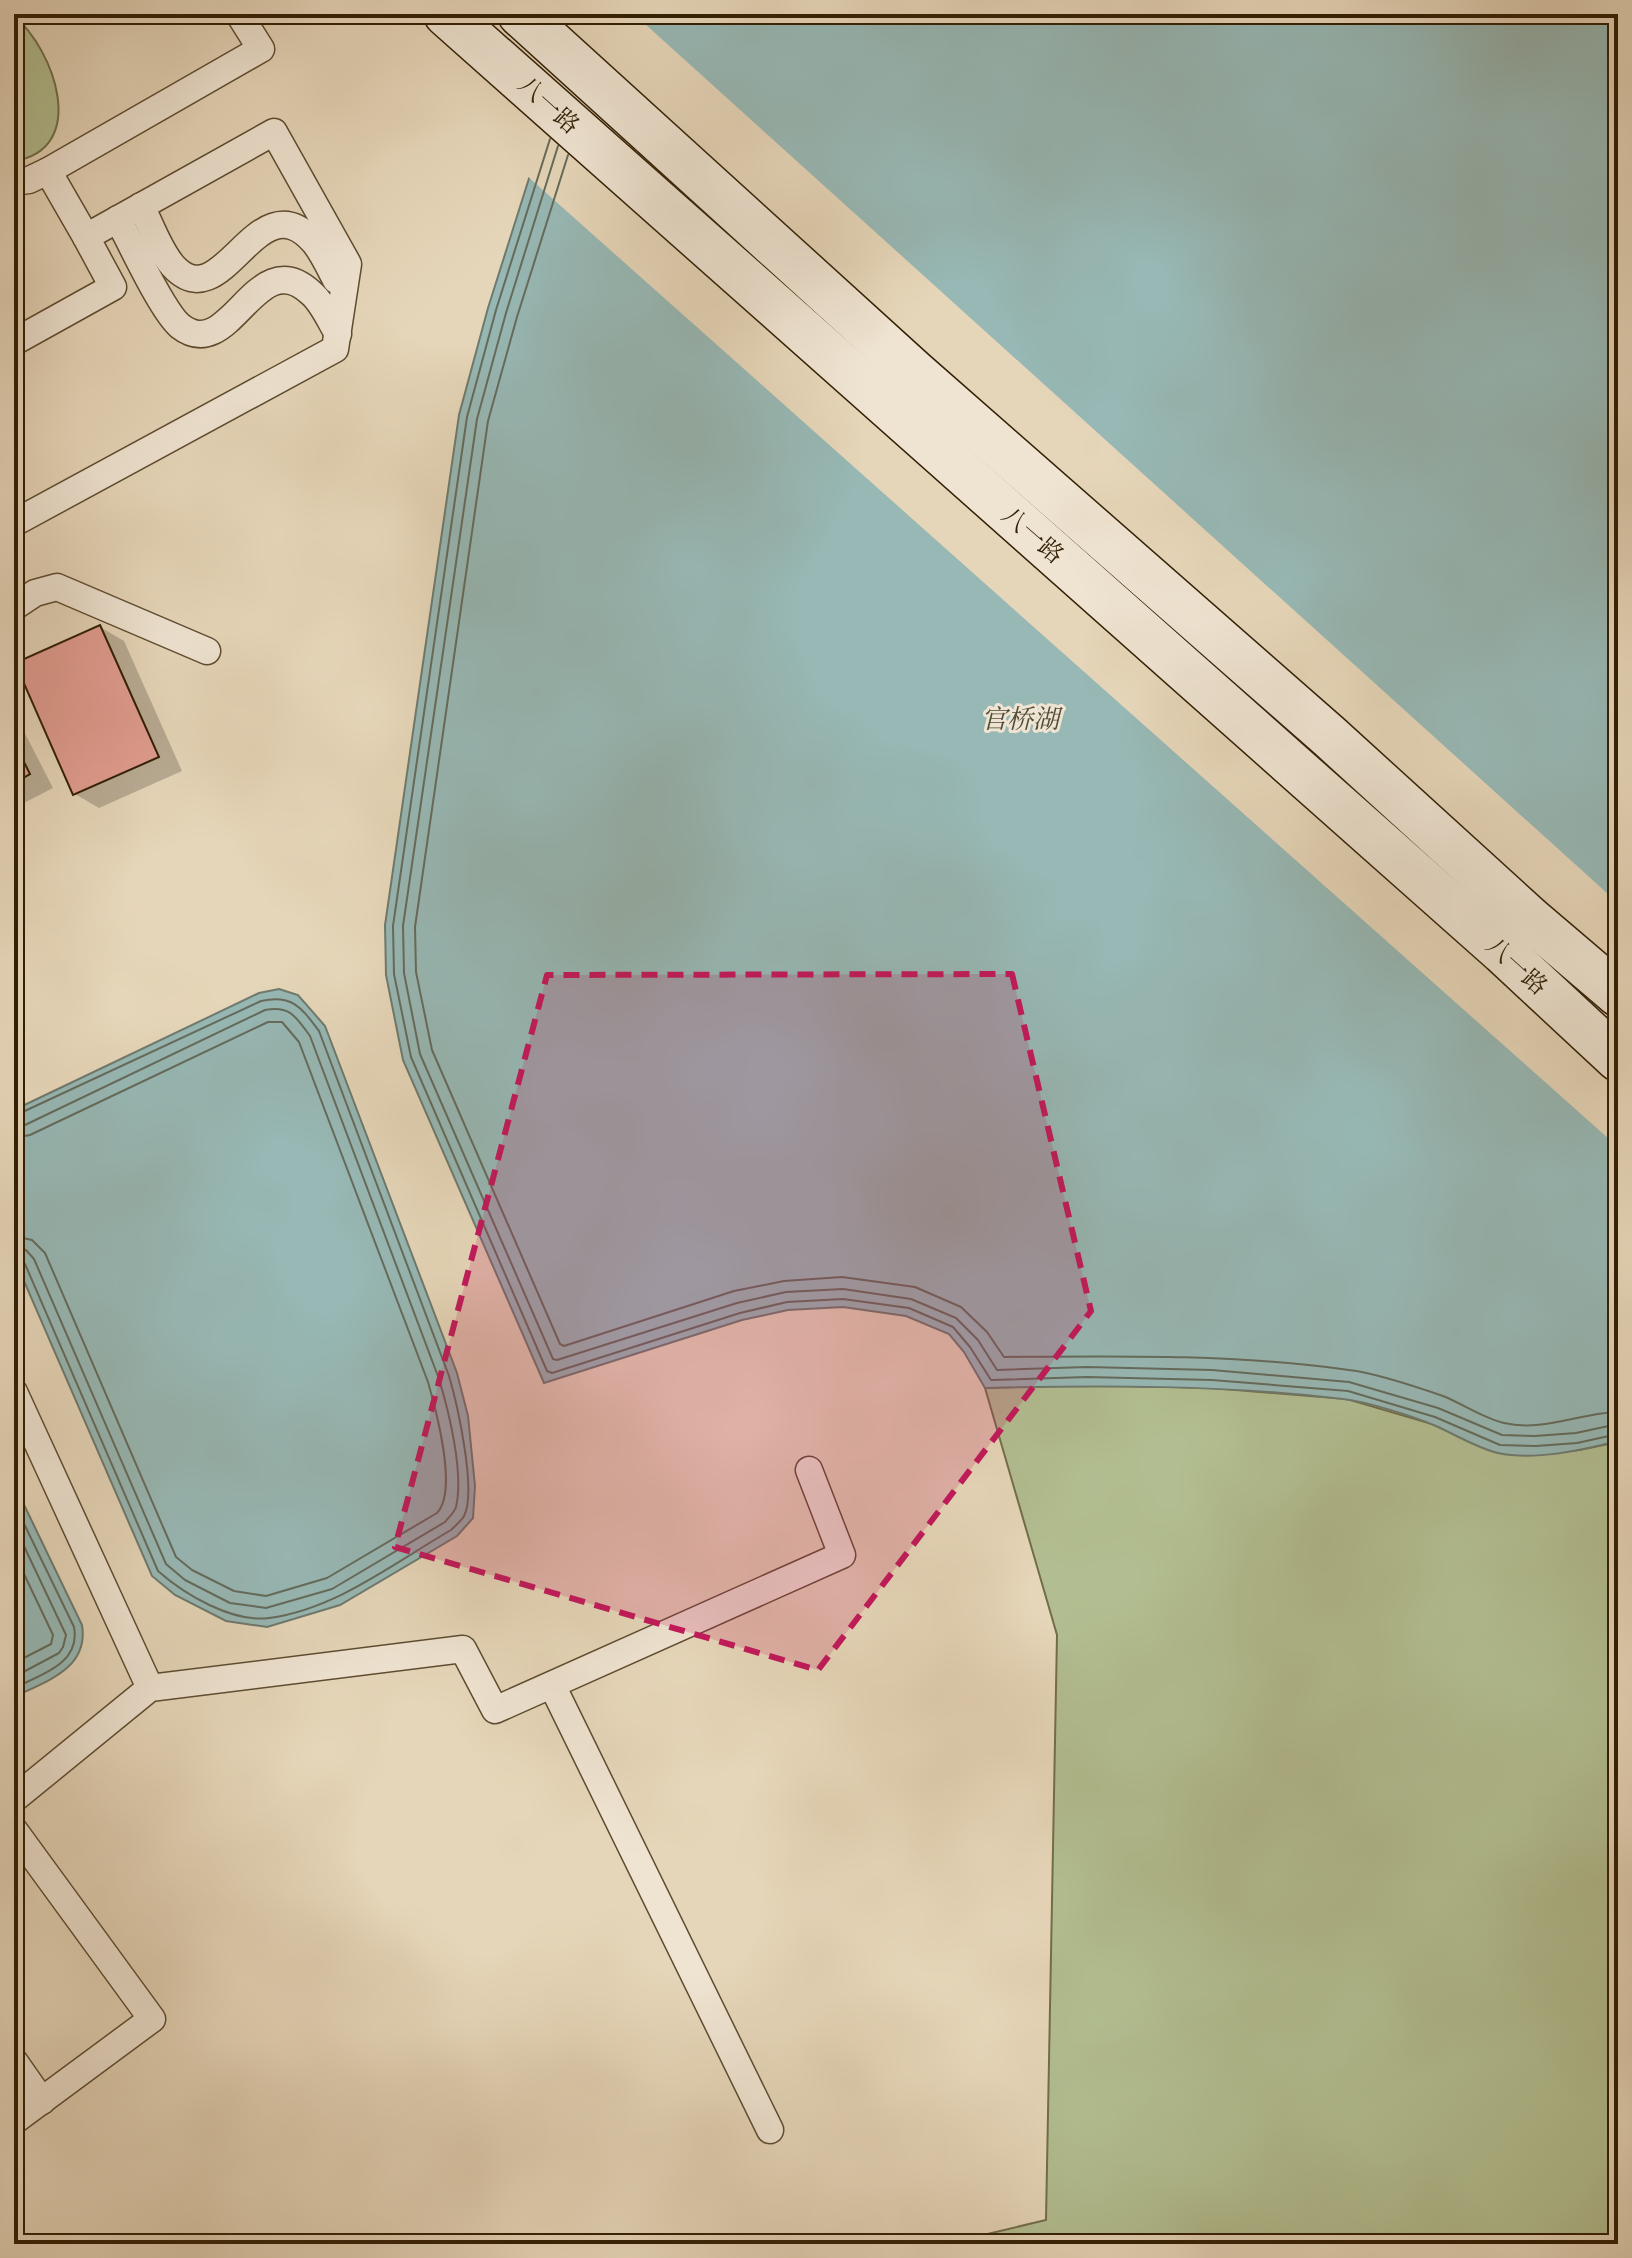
<svg xmlns="http://www.w3.org/2000/svg" width="1632" height="2258" viewBox="0 0 1632 2258" font-family="'IM FELL French Canon','Noto Serif SC',serif">
  <rect width="100%" height="100%" fill="#e6d6b9"/>
  <filter id="stains"><feTurbulence type="fractalNoise" baseFrequency=".0025" numOctaves="4"/><feColorMatrix values="0 0 0 0 .2 0 0 0 0 .09 0 0 0 0 .02 0 0 0 .5 -.17"/></filter>
  <radialGradient id="worn" r=".72"><stop offset=".6" stop-color="#630" stop-opacity="0"/><stop offset="1" stop-color="#630" stop-opacity=".3"/></radialGradient>
  <g fill="#b2be91" stroke="#726e4a" stroke-width="2">
    <path d="M 14,16 C 54,49 90,149 14,161 Z"/>
    <polygon points="1087,1385 1212,1388 1347,1399 1432,1424 1498,1453 1536,1454 1579,1450 1618,1442 1618,2244 945,2244 1046,2220 1057,1635 985,1388"/>
  </g>
  <g fill="#97b8b5" stroke="#6e7a6e" stroke-width="2">
    <path d="M 581,14 L 1618,14 L 1618,1441 C 1583,1450 1534,1461 1498,1453 C 1477,1448 1456,1435 1436,1426 C 1413,1416 1368,1402 1343,1399 C 1225,1385 1104,1385 985,1388 L 964,1352 L 949,1334 L 906,1316 L 843,1307 L 788,1310 L 742,1320 L 544,1383 L 403,1060 L 386,975 L 385,925 L 459,415 L 488,308 Z"/>
    <polygon points="279,989 298,995 325,1026 457,1373 468,1416 475,1486 473,1518 457,1536 340,1605 267,1627 226,1621 175,1595 152,1576 14,1258 14,1110 259,993"/>
    <path d="M 14,1484 L 82,1625 C 89,1669 46,1681 14,1697 Z"/>
  </g>
  <polygon fill="#e6d6b9" points="577,14 634,14 1618,903 1618,1147 526,175"/>
  <g fill="#0003">
    <polygon points="100,627 124,641 182,771 99,808 75,794"/>
    <polygon points="14,712 53,788 14,808"/>
  </g>
  <g fill="none" stroke-linecap="round" stroke-linejoin="round">
    <g stroke="#646b5c" stroke-width="2">
      <polyline points="550,139 496,310 467,417 393,926 394,974 411,1057 547,1371 552,1373 740,1313 787,1302 843,1299 909,1308 953,1327 970,1347 991,1380 1087,1377 1212,1380 1348,1391 1435,1417 1500,1445 1536,1446 1577,1443 1618,1434"/>
      <polyline points="558,146 506,313 477,419 403,926 404,973 420,1054 553,1359 557,1360 737,1303 786,1292 843,1289 911,1299 956,1318 978,1340 997,1370 1087,1367 1212,1370 1349,1382 1438,1408 1502,1435 1535,1436 1576,1433 1618,1424"/>
      <path d="M 568,155 L 517,317 L 488,421 L 415,927 L 416,972 L 432,1050 L 560,1344 L 564,1346 L 734,1291 L 784,1281 L 842,1277 L 915,1287 L 961,1307 L 987,1332 L 1004,1357 C 1119,1356 1235,1354 1349,1370 C 1376,1373 1417,1387 1443,1396 C 1463,1404 1483,1418 1504,1423 C 1542,1432 1580,1413 1618,1412"/>
      <path d="M 14,1116 L 261,1001 C 292,994 301,1007 319,1031 L 449,1376 C 457,1403 477,1491 464,1516 C 461,1521 455,1526 451,1530 C 394,1563 336,1609 269,1618 C 232,1623 184,1594 158,1571 L 25,1264 L 21,1259 L 14,1258"/>
      <path d="M 14,1126 L 25,1125 L 265,1010 C 290,1005 296,1017 310,1036 L 439,1379 C 449,1412 464,1473 456,1507 C 454,1513 449,1517 445,1522 L 332,1589 L 266,1608 L 230,1603 L 185,1580 L 166,1564 L 34,1259 L 26,1250 L 14,1248"/>
      <path d="M 14,1138 L 30,1135 L 268,1022 L 282,1022 L 299,1042 L 428,1382 C 436,1410 458,1491 437,1513 L 327,1578 L 266,1596 L 234,1591 L 192,1570 L 176,1557 L 45,1253 L 32,1240 L 14,1236"/>
      <path d="M 14,1503 L 74,1627 C 81,1664 40,1675 14,1688"/>
      <polyline points="14,1525 66,1635 63,1647 59,1653 14,1677"/>
      <polyline points="14,1553 53,1635 51,1644 14,1663"/>
    </g>
  </g>
  <g fill="#e29d91" stroke="#311e04" stroke-width="2">
    <polygon points="100,625 159,757 73,795 15,663"/>
    <polygon points="14,742 30,774 14,783"/>
  </g>
  <g fill="none" stroke-linecap="round" stroke-linejoin="round">
    <g stroke="#5e4c31" stroke-width="29">
      <g id="lane">
        <polyline points="48,171 86,237"/>
        <polyline points="14,182 29,180 48,171 261,49 239,14"/>
        <path d="M 141,206 C 151,225 159,250 173,266 C 224,321 256,177 314,242 C 323,253 329,267 336,280"/>
        <path d="M 118,219 C 131,243 162,311 180,326 C 231,366 255,241 311,293 C 323,303 330,321 338,334"/>
        <polyline points="14,342 113,287 86,237 274,132 348,264 335,349 14,523"/>
        <polyline points="14,607 35,593 57,587 207,651"/>
        <polyline points="14,1392 150,1688"/>
        <polyline points="552,1685 770,2130"/>
        <polyline points="14,1799 150,1688 463,1649 495,1710 842,1555 809,1470"/>
        <polyline points="14,1830 152,2019 14,2121"/>
        <polyline points="14,2061 42,2101"/>
      </g>
    </g>
    <g stroke="#311e04" stroke-width="47">
      <g id="secondary">
        <polyline points="446,14 1503,952 1618,1059"/>
        <polyline points="520,14 914,372 1329,736 1530,919 1618,994"/>
      </g>
    </g>
    <use href="#lane" stroke="#efe4d2" stroke-width="26"/>
    <use href="#secondary" stroke="#efe4d2" stroke-width="44"/>
  </g>
  <path fill="#c2185b" fill-opacity="0.2" stroke="#c2185b" stroke-width="6" stroke-dasharray="16 10" stroke-linejoin="round" d="M 1012,974 L 1091,1311 L 818,1670 L 395,1547 L 547,975 Z"/>
  <g text-anchor="middle" stroke-width="6" stroke-linejoin="round" paint-order="stroke">
    <g font-size="24" fill="#311e04" stroke="#efe4d2">
      <text transform="translate(549 105) rotate(42)" y="8">八一路</text>
      <text transform="translate(1033 535) rotate(41)" y="8">八一路</text>
      <text transform="translate(1517 966) rotate(42)" y="8">八一路</text>
    </g>
    <g font-size="26" font-style="italic" fill="#504c39" stroke="#efe4d2">
      <text x="1020" y="728">官桥湖</text>
    </g>
  </g>
  <rect width="1632" height="2258" fill="none" stroke="#e6d6b9" stroke-width="48"/>
  <rect x="16" y="16" width="1600" height="2226" fill="none" stroke="#311e04" stroke-width="4"/>
  <rect x="24" y="24" width="1584" height="2210" fill="none" stroke="#311e04" stroke-width="2"/>
  <rect width="100%" height="100%" filter="url(#stains)"/>
  <rect width="100%" height="100%" fill="url(#worn)"/>
</svg>
